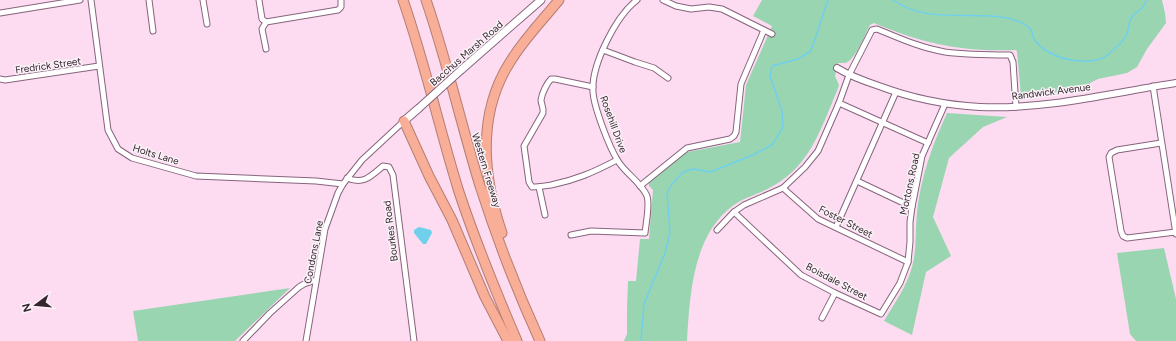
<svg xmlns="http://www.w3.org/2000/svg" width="1176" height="341" viewBox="0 0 1176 341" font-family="Figtree,sans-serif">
  <rect width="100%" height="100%" fill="#fddcf2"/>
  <g fill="#9ad5b2">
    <path d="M 762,0 L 1162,0 L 1165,13 L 1166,23 L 1147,49 L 1137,67 L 1127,73 L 1098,79 L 1090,83 L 1088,87 L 1023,98 L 1021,96 L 1017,52 L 1016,50 C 963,52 923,44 874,23 L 870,25 C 865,34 856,60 845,63 C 843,63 841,63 838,63 L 835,76 L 839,85 L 837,91 C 826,116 817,145 798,166 C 788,177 775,186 761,192 C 755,195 748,197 742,200 C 693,227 690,292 687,341 L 624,341 L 627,334 L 627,308 L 628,281 L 636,281 L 640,239 L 649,239 L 653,190 L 649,186 L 649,182 L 663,169 L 687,152 L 740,142 L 746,85 L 772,26 L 753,16 Z"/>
    <path d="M 947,113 L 1007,117 L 983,127 L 949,158 L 933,217 L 951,256 L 926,272 L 912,335 L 884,321 C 894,304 907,286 912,267 C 917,249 915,231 917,212 C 921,176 932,146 947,113 Z"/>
    <polygon points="1164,248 1176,299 1176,341 1136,341 1130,334 1117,253"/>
    <polygon points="290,288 235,341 138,341 133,311"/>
  </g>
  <polygon fill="#70d0eb" points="419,227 431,230 432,233 426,244 423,244 414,233 414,230"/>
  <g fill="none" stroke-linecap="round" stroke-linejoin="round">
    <g stroke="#70d0eb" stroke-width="1.5">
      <path d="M 893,0 C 925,24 971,11 1007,18 C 1016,20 1026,23 1031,30 C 1033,33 1032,37 1034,39 C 1037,43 1043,49 1047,51 C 1061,60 1084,64 1100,59 C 1107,57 1120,44 1125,38 C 1129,32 1128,24 1131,18 C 1136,10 1143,12 1146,0"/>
      <polyline points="641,341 644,304 665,253 670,232 667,193 672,184 683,172 693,169 710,172 753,155 772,145 783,127 782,111 770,76 772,66 798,59 811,51 828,0"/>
    </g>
    <g stroke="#87647d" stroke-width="7">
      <g id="minor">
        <polyline points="91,0 108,130 118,149 132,158 196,176 316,181 343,184"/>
        <polyline points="149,0 153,31"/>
        <polyline points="203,0 207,24"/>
        <polyline points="259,0 262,19 266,22"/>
        <polyline points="663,0 676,6 691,9 709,7 722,9 772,34"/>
        <polyline points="0,13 80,0"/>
        <polyline points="266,22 338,10 341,7 341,0"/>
        <polyline points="266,22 262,29 266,49"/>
        <polyline points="603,50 635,62 654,68 668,78"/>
        <polyline points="0,79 5,80 99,66"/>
        <polyline points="1153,86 1176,234"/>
        <path d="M 593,87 L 555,79 L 551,79 C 547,83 542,93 541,100 C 541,104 544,108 543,113 L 524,146 L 529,182 L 532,187 C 538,187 544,186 551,185 C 576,180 594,172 617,160"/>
        <path d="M 928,143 L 839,103 L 849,75 L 872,30 L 877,29 C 899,38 921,48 945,52 C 967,55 988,55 1010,55 L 1013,62 L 1016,107"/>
        <polyline points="1161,143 1117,150 1111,153 1109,157 1121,231 1123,236 1127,238 1176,232"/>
        <path d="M 347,178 C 364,185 371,176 383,166 L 389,167 L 393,175 L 414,341"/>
        <polyline points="857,181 912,207"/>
        <polyline points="640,186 687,148 730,139 734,136 736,132 741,84 764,30"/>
        <polyline points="539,187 545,215"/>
        <polyline points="783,188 818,219 908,262"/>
        <polyline points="734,212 801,275 835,293 881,314 900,283 908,262 910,242 910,222 912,207 922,156 945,104"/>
        <polyline points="836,227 896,92"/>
        <polyline points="717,230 734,212 744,205 783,188 805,167 818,151 839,103"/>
        <path d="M 571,235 L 591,231 L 645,233 C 646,223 650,205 647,196 C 641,182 625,173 618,161 C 609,147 594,107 593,92 C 591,65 616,16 637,0"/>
        <polyline points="822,318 835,293"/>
        <polyline points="243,341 270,313 299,287 304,284 316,280"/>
        <polyline points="306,341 325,229 338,193 343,184 362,160 404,121"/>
      </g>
    </g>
    <g stroke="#87647d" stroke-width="8">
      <path id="tertiary" d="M 837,68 C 850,76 864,81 879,86 C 911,98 945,105 980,107 C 1045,110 1112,93 1176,83"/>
    </g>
    <g stroke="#87647d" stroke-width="9">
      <g id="secondary">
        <polyline points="461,70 541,0"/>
        <polyline points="404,121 419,108"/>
      </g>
    </g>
    <g stroke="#b37e73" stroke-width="11">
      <g id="motorway">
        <path d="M 403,0 C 425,63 439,128 459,192 C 476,243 496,292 517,341"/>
        <path d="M 426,0 C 447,61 461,124 480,186 C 497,239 517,291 540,341"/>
        <polyline points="404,121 429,176 452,220 485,297 508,341"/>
        <path d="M 502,233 C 483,177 477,114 510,62 C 524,39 542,21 559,0"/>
      </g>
    </g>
    <use href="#minor" stroke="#fff" stroke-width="5"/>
    <use href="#tertiary" stroke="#fff" stroke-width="6"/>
    <use href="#secondary" stroke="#fff" stroke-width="7"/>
    <use href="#motorway" stroke="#f8ae97" stroke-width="9"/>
    <g stroke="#87647d" stroke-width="9" stroke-linecap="butt">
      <polyline id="secondary-bridge" points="419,108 461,70"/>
    </g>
    <use href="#secondary-bridge" stroke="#fff" stroke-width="7"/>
  </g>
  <g text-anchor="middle" stroke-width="3" stroke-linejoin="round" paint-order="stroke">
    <g font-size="10" fill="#34252f" stroke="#faf2f7">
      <text transform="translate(466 53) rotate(-41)" y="4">Bacchus Marsh Road</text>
      <text transform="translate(48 65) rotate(-8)" y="4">Fredrick Street</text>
      <text transform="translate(1051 91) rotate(-7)" y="4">Randwick Avenue</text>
      <text transform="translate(614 124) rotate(70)" y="4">Rosehill Drive</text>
      <text transform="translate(156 154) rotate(17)" y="4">Holts Lane</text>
      <text transform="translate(487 170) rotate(73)" y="4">Western Freeway</text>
      <text transform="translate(909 184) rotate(-78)" y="4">Mortons Road</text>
      <text transform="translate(846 221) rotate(27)" y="4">Foster Street</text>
      <text transform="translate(390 231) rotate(-97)" y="4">Bourkes Road</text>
      <text transform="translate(313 252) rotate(-79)" y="4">Condons Lane</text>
      <text transform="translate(837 281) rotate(28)" y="4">Boisdale Street</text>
    </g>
  </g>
  <g transform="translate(36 305) rotate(254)" stroke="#faf2f7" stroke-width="3" paint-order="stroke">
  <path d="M0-3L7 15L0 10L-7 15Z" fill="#34252f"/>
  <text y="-6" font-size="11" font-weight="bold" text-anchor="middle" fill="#34252f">N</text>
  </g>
</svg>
